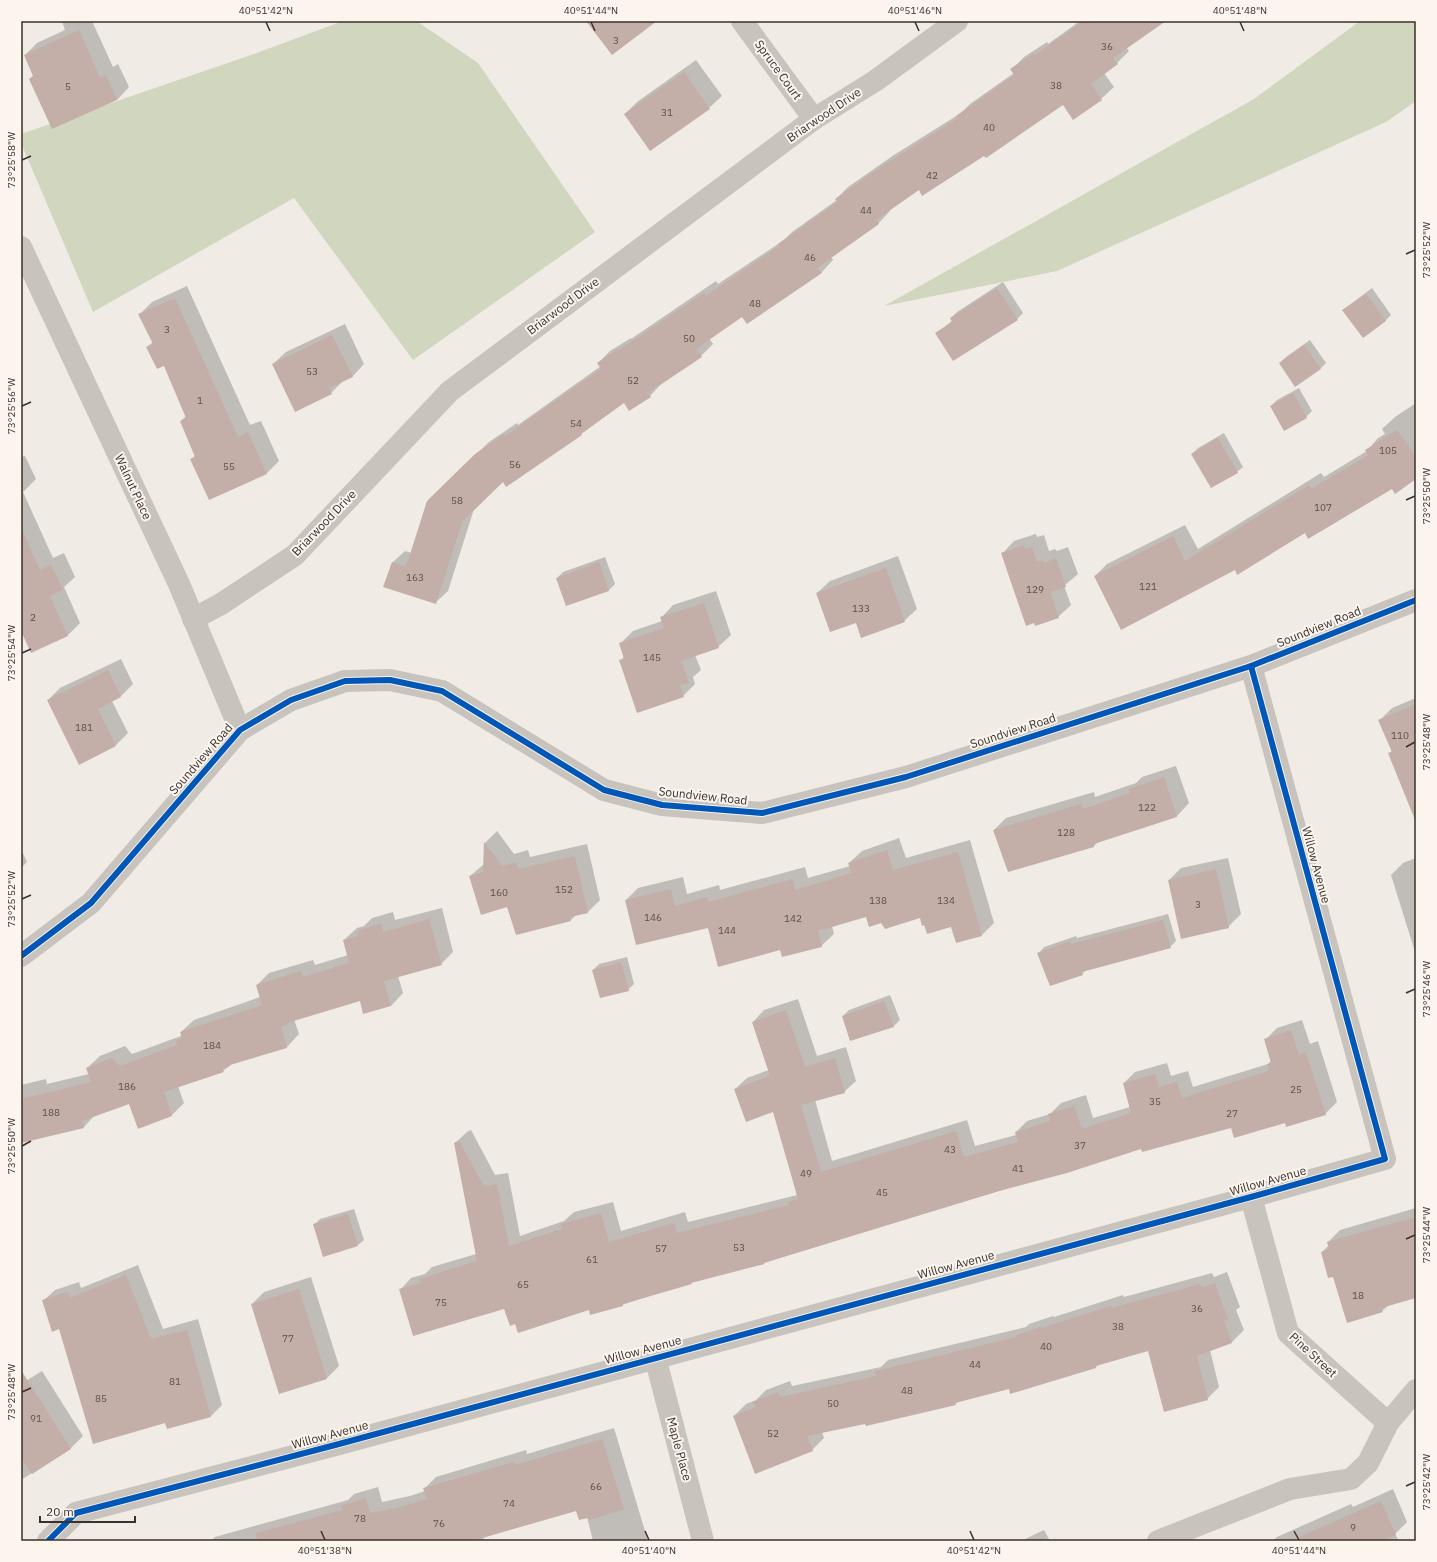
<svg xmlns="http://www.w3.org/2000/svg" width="1437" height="1562" viewBox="0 0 1437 1562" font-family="'IBM Plex Sans',sans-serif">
  <rect width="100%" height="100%" fill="#f0ebe5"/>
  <g fill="#d1d6bf">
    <polygon points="343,21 411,21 418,22 478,63 595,232 413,360 294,198 93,312 21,143 21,134 251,55"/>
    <polygon points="1360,21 1416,21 1416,101 1386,122 1057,271 884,306 1254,99"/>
  </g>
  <g fill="#0003">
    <polygon points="62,21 92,21 113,67 118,64 129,87 117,100 30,79 34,75 25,55 37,43 65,30"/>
    <polygon points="1080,21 1164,21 1127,48 1129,51 1117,63 1104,73 1114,87 1101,99 1063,103 985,155 919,189 889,210 890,211 878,224 831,257 833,260 821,273 742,315 709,338 713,344 701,356 662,383 650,396 624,402 581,434 503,481 474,509 448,591 435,603 392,563 405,551 412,553 428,501 489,442 517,423 518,425 601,366 598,363 610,351 631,338 631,339 716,281 718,284 784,240 792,232 837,200 836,199 848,187 894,155 961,113 970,104 1014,73 1012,69 1024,57 1047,42 1048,44"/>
    <polygon points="696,60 722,96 709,108 625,114 637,102"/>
    <polygon points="1003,282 1023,313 1017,319 953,359 937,333 953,320 951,318 957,312"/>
    <polygon points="187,286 250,425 261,421 279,461 267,473 210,499 191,459 196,455 181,421 186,416 164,365 147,347 153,342 140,314 152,302"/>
    <polygon points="1372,288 1391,315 1385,321 1343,310"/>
    <polygon points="345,324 364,364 352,377 343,381 331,393 273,364 286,352"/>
    <polygon points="1310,340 1326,363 1320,369 1280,363 1286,357"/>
    <polygon points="1299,388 1312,411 1306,417 1271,406 1277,400"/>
    <polygon points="1416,403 1416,478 1392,488 1235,569 1095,576 1107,564 1185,525 1198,549 1321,473 1324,477 1367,451 1378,438 1385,434 1382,429 1395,417"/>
    <polygon points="1224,433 1243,467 1237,472 1192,454 1198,448"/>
    <polygon points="25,456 36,479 23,492 53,558 64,553 75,577 64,587 80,623 68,635 32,651 21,628 21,457"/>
    <polygon points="1036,534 1037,537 1044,535 1049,551 1055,549 1057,551 1068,547 1078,574 1064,586 1071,605 1058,617 1002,554 1014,541"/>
    <polygon points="898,556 917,609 904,621 857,622 817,593 830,581"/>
    <polygon points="605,557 615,584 609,590 567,605 557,578 563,572"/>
    <polygon points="716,591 731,635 718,647 695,655 701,670 693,677 695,684 683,696 621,660 625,656 620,644 633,631 662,621 661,618 673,605"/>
    <polygon points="121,659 133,684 121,696 112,701 128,733 116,745 48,700 60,688"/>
    <polygon points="1416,698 1416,774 1389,754 1392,750 1380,720 1392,708"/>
    <polygon points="1176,766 1189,803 1177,816 1098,842 1094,846 994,830 1006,818 1094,792 1095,797 1136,783 1142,777"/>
    <polygon points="497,831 514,854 528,850 530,857 587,844 600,900 587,913 576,915 571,920 508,906 470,876 484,864 485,843"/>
    <polygon points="899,838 906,858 970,840 994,923 982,935 920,916 881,922 867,916 832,926 834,934 821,946 780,949 626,900 638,888 683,877 687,894 719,885 720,890 805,867 808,878 850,866 849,863 862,851"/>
    <polygon points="21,849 27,862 21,868"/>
    <polygon points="1228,858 1241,914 1228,927 1169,880 1181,868"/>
    <polygon points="1416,858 1416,955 1391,875 1403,863"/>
    <polygon points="442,908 453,952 441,964 398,976 403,993 391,1006 360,999 294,1019 299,1034 287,1047 233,1063 223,1071 178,1086 184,1103 172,1115 139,1128 129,1103 95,1115 84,1127 21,1142 21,1085 46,1079 47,1084 89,1074 87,1068 100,1056 125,1046 132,1054 181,1036 182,1035 181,1032 194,1020 260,997 257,985 269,973 313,960 315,965 348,955 344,940 357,928 364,926 372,918 393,912 395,920"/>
    <polygon points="1168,914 1176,941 1170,947 1086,970 1082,974 1039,953 1044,947 1076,936 1077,938"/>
    <polygon points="627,957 634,984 628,990 593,970 599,964"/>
    <polygon points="890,995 900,1020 894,1026 850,1040 843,1016 849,1010"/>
    <polygon points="798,999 817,1056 846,1047 856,1081 844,1092 815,1100 832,1161 967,1120 975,1146 1016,1135 1016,1132 1027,1121 1050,1114 1061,1103 1086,1095 1093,1118 1130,1107 1124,1083 1135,1072 1167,1063 1171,1076 1188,1071 1193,1087 1268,1064 1272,1060 1266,1039 1277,1028 1302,1020 1310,1044 1318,1041 1337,1102 1325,1114 1286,1122 1232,1126 1142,1148 766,1261 764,1264 693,1281 622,1305 589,1309 516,1323 505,1308 400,1290 411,1278 425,1274 432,1267 476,1254 455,1143 467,1132 471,1130 495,1175 508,1173 520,1236 564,1221 574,1212 613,1202 621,1231 685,1212 688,1222 797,1195 774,1110 735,1089 747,1078 769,1070 753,1022 764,1010"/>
    <polygon points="1416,1208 1416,1297 1389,1305 1382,1311 1334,1276 1322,1252 1329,1245 1328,1242 1340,1230"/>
    <polygon points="354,1209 364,1240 358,1245 314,1225 320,1219"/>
    <polygon points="138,1265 163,1329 198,1319 222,1405 211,1416 166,1422 60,1328 43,1301 55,1290 79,1282 81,1288"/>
    <polygon points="1227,1272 1240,1307 1236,1310 1244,1330 1232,1342 1210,1350 1219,1387 1207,1399 1149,1350 1099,1364 1096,1367 959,1401 955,1404 822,1432 824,1438 812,1450 734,1416 746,1404 756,1400 766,1390 790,1381 792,1386 881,1367 888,1360 1026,1327 1029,1324 1053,1316 1054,1317 1123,1295 1124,1297 1212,1273 1214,1277"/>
    <polygon points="311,1277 339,1366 327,1378 252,1304 264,1292"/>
    <polygon points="42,1371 83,1436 71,1448 21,1480 21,1384"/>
    <polygon points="614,1428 648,1541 593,1541 587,1517 577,1510 483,1537 484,1540 483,1541 211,1541 215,1537 348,1500 354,1494 378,1487 382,1502 410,1496 425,1491 424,1489 436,1477 526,1450 527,1454"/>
    <polygon points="1393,1489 1407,1522 1395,1534 1399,1541 1273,1541 1277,1537 1351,1504 1353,1507"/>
    <polygon points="1044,1530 1050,1541 1021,1541"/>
  </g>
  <g fill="#c3afa7">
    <polygon points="586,21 657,21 612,55"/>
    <polygon points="1083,21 1166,21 1113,58 1118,64 1091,84 1102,100 1073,120 1063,105 986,158 984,156 922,196 919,190 876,220 879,224 817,268 822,273 747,324 742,317 696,349 702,357 648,393 651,397 629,411 624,403 581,434 582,435 506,487 503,482 462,522 436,604 383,587 392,562 406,567 427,501 475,454 504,434 505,436 601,369 597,363 618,349 619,350 704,293 706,296 779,246 778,244 837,202 835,199 881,167 958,118 956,116 1014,75 1010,69 1034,53 1035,55"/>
    <polygon points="79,30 100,78 106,75 117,100 52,129 29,79 33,76 24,55"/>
    <polygon points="684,72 710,109 650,151 624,114"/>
    <polygon points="997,288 1018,320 953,361 935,333 952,322 950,318"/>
    <polygon points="1366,294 1386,321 1363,338 1342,310"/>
    <polygon points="175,298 238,437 248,432 267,474 209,500 190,459 195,457 180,421 186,418 164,366 157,369 146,347 153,344 138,314"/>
    <polygon points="332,335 353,377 329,388 332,394 295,412 272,364"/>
    <polygon points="1304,345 1321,369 1295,387 1279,363"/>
    <polygon points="1293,393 1307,418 1284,431 1270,406"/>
    <polygon points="1397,430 1416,457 1416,479 1395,494 1392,489 1308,539 1305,533 1237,575 1235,570 1121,630 1094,576 1173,536 1185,561 1309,485 1311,489 1368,455 1365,450"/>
    <polygon points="1218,438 1238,473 1211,488 1191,454"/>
    <polygon points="21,527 40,570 51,565 63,590 50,596 68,636 31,653 21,631"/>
    <polygon points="1024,545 1025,549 1032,547 1037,562 1043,560 1044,563 1056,558 1066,587 1050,592 1059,618 1035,626 1034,623 1026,626 1001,553"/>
    <polygon points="599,562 609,591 566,606 556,578"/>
    <polygon points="886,568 905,622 861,638 856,623 830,632 816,593"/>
    <polygon points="704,603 719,648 681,661 689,683 680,685 684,697 637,713 619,660 624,659 619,643 664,628 660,617"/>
    <polygon points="108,670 121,697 98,709 116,746 79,765 47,700"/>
    <polygon points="1416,704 1416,820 1415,820 1388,753 1392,752 1378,720"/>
    <polygon points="1164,777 1177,817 1094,844 1094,847 1008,872 993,830 1081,804 1083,809 1130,793 1129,789"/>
    <polygon points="484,842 502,866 516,862 518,869 575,856 588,913 570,917 571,921 516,935 507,907 481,915 469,876 483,872"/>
    <polygon points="887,850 893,870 958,852 982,936 956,943 951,927 927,934 924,925 922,926 920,918 885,929 881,923 869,927 866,917 818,931 822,947 782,957 780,950 718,967 708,928 636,945 625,900 671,889 675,906 707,897 708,902 793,879 795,890 852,873 848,863"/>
    <polygon points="1216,869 1229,928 1181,939 1168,880"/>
    <polygon points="429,919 442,965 384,981 391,1006 363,1014 360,1001 287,1023 287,1025 281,1027 287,1048 230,1065 230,1066 222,1069 224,1072 164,1092 172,1116 138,1129 129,1104 82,1121 84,1128 21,1143 21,1099 91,1082 86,1068 112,1058 120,1066 177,1045 176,1040 182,1038 180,1032 262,1005 256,985 301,971 303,977 349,963 343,940 358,936 359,930 381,924 383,932"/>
    <polygon points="1163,920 1171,948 1082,972 1083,975 1050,986 1037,953 1070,941 1071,944"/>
    <polygon points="621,962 629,991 600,998 592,970"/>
    <polygon points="884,1001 894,1027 850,1041 842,1016"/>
    <polygon points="786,1010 805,1067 835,1058 845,1093 801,1105 821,1172 956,1131 964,1157 1018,1142 1015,1132 1050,1121 1048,1114 1074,1106 1082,1129 1131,1113 1123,1083 1155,1074 1159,1087 1177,1082 1182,1098 1269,1071 1267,1064 1271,1063 1264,1039 1291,1030 1299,1055 1306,1052 1326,1115 1286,1127 1285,1123 1234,1138 1231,1128 1142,1152 1141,1149 1067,1173 999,1191 764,1263 764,1264 691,1283 692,1284 623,1304 623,1306 590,1315 589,1310 518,1333 515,1324 510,1326 504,1309 413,1336 399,1289 421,1283 419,1279 477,1261 454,1143 459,1141 484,1186 497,1184 509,1246 562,1229 561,1224 601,1213 609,1242 674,1223 677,1233 789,1205 788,1202 798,1199 773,1112 746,1122 734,1089 770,1076 752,1022"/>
    <polygon points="348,1214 358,1246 323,1257 313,1224"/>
    <polygon points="1416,1217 1416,1298 1381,1308 1383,1312 1347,1323 1333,1277 1328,1278 1321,1252 1329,1249 1327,1242"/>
    <polygon points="126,1275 151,1339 187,1330 211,1417 167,1429 165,1423 93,1444 59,1329 52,1332 42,1300 68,1292 70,1298"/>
    <polygon points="1215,1283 1228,1320 1224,1321 1232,1343 1197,1356 1208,1400 1164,1412 1148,1351 1096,1366 1096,1368 1010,1394 1009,1389 955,1403 956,1405 866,1426 865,1424 807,1436 813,1451 755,1474 733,1416 756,1407 753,1402 778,1392 780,1397 876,1376 875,1371 1017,1337 1016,1335 1041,1327 1042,1328 1111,1306 1112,1308 1200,1284 1202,1288"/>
    <polygon points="299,1289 327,1379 279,1394 251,1304"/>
    <polygon points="21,1370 71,1449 32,1474 21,1458"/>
    <polygon points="602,1439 624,1509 589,1520 588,1518 579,1520 576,1511 472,1541 257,1541 256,1533 342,1510 341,1506 366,1498 370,1513 397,1508 427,1499 423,1488 514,1462 515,1465"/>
    <polygon points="1381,1501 1396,1535 1382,1541 1290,1541"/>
  </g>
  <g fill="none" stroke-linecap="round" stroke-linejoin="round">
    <g stroke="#c9c3be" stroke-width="22">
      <polyline points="742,21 814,119"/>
      <polyline points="21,247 179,584 240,730"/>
      <polyline points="193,619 221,604 295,555 450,391 814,119 875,81 957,21"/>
      <polyline points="21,956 91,903 240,730 291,700 345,681 390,680 442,691 604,790 662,805 762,813 906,777 1251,666 1416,600"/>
      <polyline points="1251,1197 1288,1333 1388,1423"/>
      <polyline points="655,1357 703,1541"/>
      <polyline points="48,1541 76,1513 339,1444 1251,1197 1385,1159 1251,666"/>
      <polyline points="1158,1541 1290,1489 1351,1479 1368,1463 1388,1423 1416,1390"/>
    </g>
    <g stroke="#fbf5ee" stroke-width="8">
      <g id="cycleway">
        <polyline points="21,956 91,903 240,730 291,700 345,681 390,680 442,691 604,790 662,805 762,813 906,777 1251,666 1416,600"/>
        <polyline points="48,1541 76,1513 339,1444 1251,1197 1385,1159 1251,666"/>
      </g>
    </g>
    <use href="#cycleway" stroke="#0057b8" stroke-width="6"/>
  </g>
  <path fill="none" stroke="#3b302b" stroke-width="1.5" d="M 266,22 L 270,31M 591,22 L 595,31M 915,22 L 919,31M 1240,22 L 1244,31M 22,160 L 31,156M 1406,254 L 1415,250M 22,406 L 31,402M 1406,500 L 1415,496M 22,653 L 31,649M 1406,747 L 1415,742M 22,899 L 31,895M 1406,993 L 1415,989M 22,1146 L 31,1141M 1406,1239 L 1415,1235M 22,1392 L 31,1388M 1406,1486 L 1415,1482M 321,1531 L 325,1540M 645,1531 L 649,1540M 970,1531 L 974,1540M 1294,1531 L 1299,1540"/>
  <g text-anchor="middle" stroke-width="4" stroke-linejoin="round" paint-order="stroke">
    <g font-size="10" fill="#5d504a">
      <text x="616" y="44">3</text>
      <text x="1107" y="50">36</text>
      <text x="1056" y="89">38</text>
      <text x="68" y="90">5</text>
      <text x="667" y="116">31</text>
      <text x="989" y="131">40</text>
      <text x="932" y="179">42</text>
      <text x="866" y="214">44</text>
      <text x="810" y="261">46</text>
      <text x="755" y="307">48</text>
      <text x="167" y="333">3</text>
      <text x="689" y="342">50</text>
      <text x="312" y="375">53</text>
      <text x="633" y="384">52</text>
      <text x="200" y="404">1</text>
      <text x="576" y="427">54</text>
      <text x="1388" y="454">105</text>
      <text x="515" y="468">56</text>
      <text x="229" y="470">55</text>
      <text x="457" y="504">58</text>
      <text x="1323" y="511">107</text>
      <text x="415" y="581">163</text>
      <text x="1148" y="590">121</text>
      <text x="1035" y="593">129</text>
      <text x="861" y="612">133</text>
      <text x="33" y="621">2</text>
      <text x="652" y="661">145</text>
      <text x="84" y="731">181</text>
      <text x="1400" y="739">110</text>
      <text x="1147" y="811">122</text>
      <text x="1066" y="836">128</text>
      <text x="564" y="893">152</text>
      <text x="499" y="896">160</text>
      <text x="878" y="904">138</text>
      <text x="946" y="904">134</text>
      <text x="1198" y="908">3</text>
      <text x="653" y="921">146</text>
      <text x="793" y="922">142</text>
      <text x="727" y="934">144</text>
      <text x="212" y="1049">184</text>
      <text x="127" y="1090">186</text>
      <text x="1296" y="1093">25</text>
      <text x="1155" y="1105">35</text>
      <text x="51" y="1116">188</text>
      <text x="1232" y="1117">27</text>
      <text x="1080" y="1149">37</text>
      <text x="950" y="1153">43</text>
      <text x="1018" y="1172">41</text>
      <text x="806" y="1177">49</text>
      <text x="882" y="1196">45</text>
      <text x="739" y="1251">53</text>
      <text x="661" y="1252">57</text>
      <text x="592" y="1263">61</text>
      <text x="523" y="1288">65</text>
      <text x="1358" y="1299">18</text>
      <text x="441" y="1306">75</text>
      <text x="1197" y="1312">36</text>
      <text x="1118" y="1330">38</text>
      <text x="288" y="1342">77</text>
      <text x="1046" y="1350">40</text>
      <text x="975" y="1368">44</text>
      <text x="175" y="1385">81</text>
      <text x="907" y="1394">48</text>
      <text x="101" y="1402">85</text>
      <text x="833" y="1407">50</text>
      <text x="36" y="1422">91</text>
      <text x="773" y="1437">52</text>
      <text x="596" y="1490">66</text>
      <text x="509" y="1507">74</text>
      <text x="360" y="1522">78</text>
      <text x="439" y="1527">76</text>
      <text x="1353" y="1531">9</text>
    </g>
    <g font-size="12" fill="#3b302b" stroke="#fbf5ee">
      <text transform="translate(778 70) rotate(54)" y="4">Spruce Court</text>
      <text transform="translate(824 115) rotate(-34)" y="4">Briarwood Drive</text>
      <text transform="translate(563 306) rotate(-37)" y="4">Briarwood Drive</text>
      <text transform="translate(133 487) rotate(65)" y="4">Walnut Place</text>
      <text transform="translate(324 523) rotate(-46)" y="4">Briarwood Drive</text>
      <text transform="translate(1319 627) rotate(-22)" y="4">Soundview Road</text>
      <text transform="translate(1013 731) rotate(-18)" y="4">Soundview Road</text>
      <text transform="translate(201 759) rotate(-49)" y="4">Soundview Road</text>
      <text transform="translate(703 796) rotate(6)" y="4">Soundview Road</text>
      <text transform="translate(1316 865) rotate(75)" y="4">Willow Avenue</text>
      <text transform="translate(1268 1181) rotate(-16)" y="4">Willow Avenue</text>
      <text transform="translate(956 1265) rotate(-15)" y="4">Willow Avenue</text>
      <text transform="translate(643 1350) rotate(-15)" y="4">Willow Avenue</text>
      <text transform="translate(1313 1355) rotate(43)" y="4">Pine Street</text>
      <text transform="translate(330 1435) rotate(-15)" y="4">Willow Avenue</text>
      <text transform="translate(679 1449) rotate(75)" y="4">Maple Place</text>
    </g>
  </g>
  <rect width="1437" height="1562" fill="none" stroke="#fbf5ee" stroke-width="44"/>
  <path d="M40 1516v6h95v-6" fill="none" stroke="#3b302b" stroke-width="2"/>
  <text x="46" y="1516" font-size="12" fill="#3b302b" stroke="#fbf5ee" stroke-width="3" paint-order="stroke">20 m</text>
  <rect x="22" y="22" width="1393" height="1518" fill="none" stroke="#3b302b" stroke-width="1.5"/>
  <g font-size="10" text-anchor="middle" fill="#3b302b">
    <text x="266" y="14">40°51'42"N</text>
    <text x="591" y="14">40°51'44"N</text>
    <text x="915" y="14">40°51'46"N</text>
    <text x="1240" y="14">40°51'48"N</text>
    <text transform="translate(11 160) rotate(-90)" y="4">73°25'58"W</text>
    <text transform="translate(1426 250) rotate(-90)" y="4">73°25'52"W</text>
    <text transform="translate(11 406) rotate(-90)" y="4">73°25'56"W</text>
    <text transform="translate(1426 496) rotate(-90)" y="4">73°25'50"W</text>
    <text transform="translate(11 653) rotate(-90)" y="4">73°25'54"W</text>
    <text transform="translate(1426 742) rotate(-90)" y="4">73°25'48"W</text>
    <text transform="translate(11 899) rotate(-90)" y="4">73°25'52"W</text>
    <text transform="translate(1426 989) rotate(-90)" y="4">73°25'46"W</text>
    <text transform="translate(11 1146) rotate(-90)" y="4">73°25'50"W</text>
    <text transform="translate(1426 1235) rotate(-90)" y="4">73°25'44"W</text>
    <text transform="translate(11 1392) rotate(-90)" y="4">73°25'48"W</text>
    <text transform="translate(1426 1482) rotate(-90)" y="4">73°25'42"W</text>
    <text x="325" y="1554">40°51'38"N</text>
    <text x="649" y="1554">40°51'40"N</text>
    <text x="974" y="1554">40°51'42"N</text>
    <text x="1299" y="1554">40°51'44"N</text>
  </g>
</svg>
